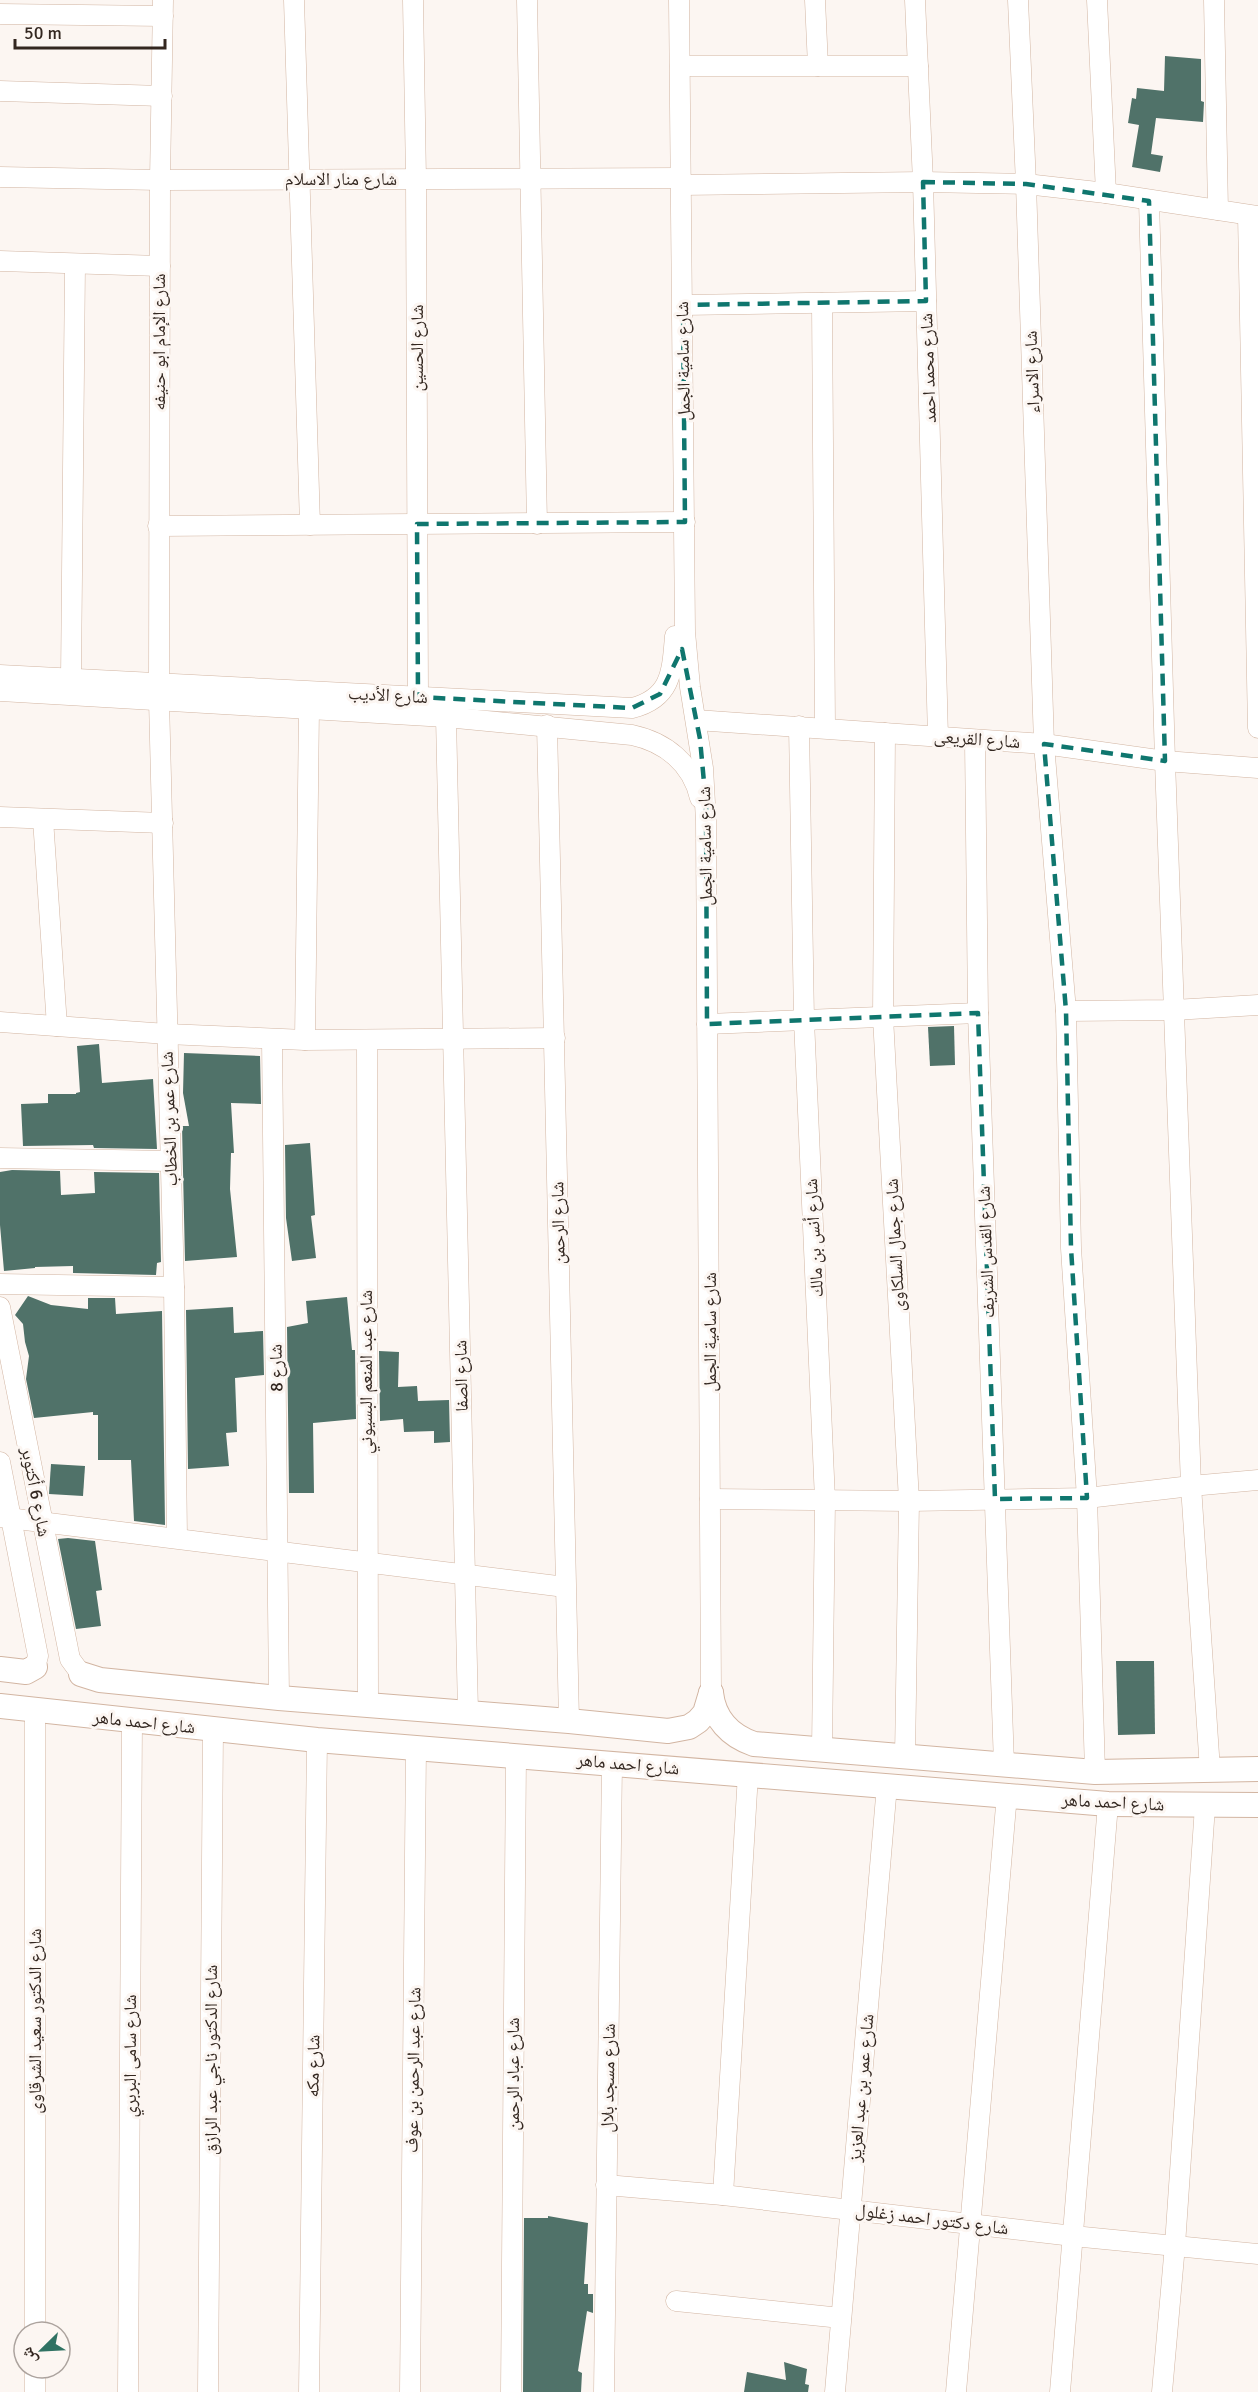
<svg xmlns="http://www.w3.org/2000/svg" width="1258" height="2392" viewBox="0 0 1258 2392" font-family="Signika,'Noto Naskh Arabic',sans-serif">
  <rect width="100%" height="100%" fill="#fcf6f2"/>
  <g fill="#507269">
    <polygon points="1165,56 1201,59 1201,101 1204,102 1203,122 1156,118 1151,154 1163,156 1160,172 1132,167 1139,125 1128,123 1132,98 1136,99 1137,88 1164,91"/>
    <polygon points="954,1026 955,1065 930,1066 928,1027"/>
    <polygon points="99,1044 102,1083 153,1079 157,1149 94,1148 93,1145 23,1146 21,1104 48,1103 48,1094 76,1094 76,1093 80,1092 77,1046"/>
    <polygon points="184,1053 260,1056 261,1104 231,1103 234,1153 231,1153 230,1189 237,1257 185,1261 182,1126 189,1126 183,1093"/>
    <polygon points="310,1143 315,1215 311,1216 316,1258 292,1261 286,1218 285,1145"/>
    <polygon points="12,1170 60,1171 61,1195 95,1193 94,1172 159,1173 161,1262 157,1263 156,1275 73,1273 73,1266 35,1267 35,1268 4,1271 0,1225 0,1172"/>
    <polygon points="28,1296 51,1305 88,1309 88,1298 115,1298 116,1314 162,1311 165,1525 134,1521 131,1460 98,1460 98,1415 93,1415 93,1412 34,1418 26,1379 29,1356 25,1342 23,1324 15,1315"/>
    <polygon points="347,1297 352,1350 355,1350 356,1419 313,1423 314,1493 289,1493 287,1327 308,1323 306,1301"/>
    <polygon points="233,1307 234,1333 263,1331 264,1375 235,1378 237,1432 226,1433 229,1466 188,1469 186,1310"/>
    <polygon points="379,1351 399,1352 398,1387 417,1386 418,1401 449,1400 450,1442 434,1443 434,1431 404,1432 403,1419 380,1421"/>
    <polygon points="51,1464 85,1466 83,1496 49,1494"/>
    <polygon points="68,1538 95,1541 102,1590 96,1591 101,1626 76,1629 58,1539"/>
    <polygon points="1116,1661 1154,1661 1155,1734 1118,1735"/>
    <polygon points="548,2216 588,2223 584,2284 588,2284 588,2294 593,2294 593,2313 587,2311 578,2371 582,2373 581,2392 523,2392 524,2218 548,2218"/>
    <polygon points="784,2362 807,2369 805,2384 809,2385 808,2392 744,2392 747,2372 786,2380"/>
  </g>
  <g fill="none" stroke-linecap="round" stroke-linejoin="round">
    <g stroke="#d2b5a2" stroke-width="21">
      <g id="minor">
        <polyline points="294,0 310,525"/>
        <polyline points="413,0 416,179 418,697"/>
        <polyline points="527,0 537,524"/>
        <polyline points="679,0 685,632 690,687 703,768 706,821 711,1693"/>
        <polyline points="815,0 818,66"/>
        <polyline points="915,0 923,182 938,737"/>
        <polyline points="1018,0 1026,184 1044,744 1066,1011 1071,1248 1087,1498 1095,1772"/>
        <polyline points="1097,0 1106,193"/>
        <polyline points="1214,0 1218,210"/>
        <polyline points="0,14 163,16"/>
        <polyline points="680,66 918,66"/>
        <polyline points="0,91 162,96"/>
        <polyline points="0,177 160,180 681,178"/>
        <polyline points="681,185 923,182 1026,184 1106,193 1258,216"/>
        <polyline points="1149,201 1165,761 1191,1486 1210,1770"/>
        <polyline points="1248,215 1258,728"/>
        <polyline points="0,261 160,266"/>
        <polyline points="822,303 825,728"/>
        <polyline points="683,305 926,301"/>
        <polyline points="158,526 685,522"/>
        <path d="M 0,675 L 632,708 C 672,698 672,671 675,636"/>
        <polyline points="71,678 75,264"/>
        <polyline points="159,683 160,180 163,0"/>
        <path d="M 0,691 L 446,717 L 632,735 C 665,742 692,763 700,798"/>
        <polyline points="159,700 174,1287 177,1538"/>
        <polyline points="446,717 468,1712"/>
        <polyline points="696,720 1044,744 1165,761 1258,768"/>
        <polyline points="547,725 569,1721"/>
        <polyline points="799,726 804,1020 825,1500 822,1750"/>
        <polyline points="885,733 883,1017 909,1501 905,1757"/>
        <polyline points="975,740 978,1013 1004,1765"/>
        <polyline points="0,817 163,823"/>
        <polyline points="43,819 57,1026"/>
        <polyline points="1066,1011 1174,1010 1258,1005"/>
        <polyline points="0,1022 167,1034 305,1040 555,1038"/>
        <polyline points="707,1024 978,1013"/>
        <polyline points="272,1039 279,1698"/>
        <polyline points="305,1040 309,708"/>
        <polyline points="367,1041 368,1703"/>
        <polyline points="0,1158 170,1161"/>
        <polyline points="0,1284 174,1287"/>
        <polyline points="0,1307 70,1659 81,1674"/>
        <polyline points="0,1462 38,1656 35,1667"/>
        <polyline points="710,1499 909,1501 1087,1498 1191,1486 1258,1480"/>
        <polyline points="0,1517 565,1587"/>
        <polyline points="606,2185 723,2195 1073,2236 1258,2254"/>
        <polyline points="723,2195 748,1774"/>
        <polyline points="676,2301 841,2318"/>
        <polyline points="35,2332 35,1711"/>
        <polyline points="35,2392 35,2368"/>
        <polyline points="128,2392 132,1720"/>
        <polyline points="208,2392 213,1729"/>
        <polyline points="309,2392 317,1740"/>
        <polyline points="410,2392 416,1747"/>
        <polyline points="511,2392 516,1755"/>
        <polyline points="604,2392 612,1763"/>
        <polyline points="835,2392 887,1785"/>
        <polyline points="956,2392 1007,1794"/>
        <polyline points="1060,2392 1108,1804"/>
        <polyline points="1162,2392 1175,2245 1205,1806"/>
      </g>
    </g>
    <g stroke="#d2b5a2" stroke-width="26">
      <g id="major">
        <polyline points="0,1669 26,1672 35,1667"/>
        <polyline points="81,1674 100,1680 279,1698 569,1721 668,1731 689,1727 698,1721 705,1713 711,1693"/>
        <path d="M 711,1693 C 714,1719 730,1736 754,1744 L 1095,1772 L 1258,1769"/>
        <polyline points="0,1706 317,1740 1108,1804 1258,1805"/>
      </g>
    </g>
    <use href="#minor" stroke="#fff" stroke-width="20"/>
    <use href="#major" stroke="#fff" stroke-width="24"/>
  </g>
  <path fill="none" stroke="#0f766e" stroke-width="4.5" stroke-dasharray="12 8" stroke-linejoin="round" d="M 923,182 L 1026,184 L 1149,201 L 1165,761 L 1044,744 L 1066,1011 L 1071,1248 L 1087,1498 L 995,1499 L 978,1013 L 707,1024 L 706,804 L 700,739 L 682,649 L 660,694 L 632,708 L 418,697 L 417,524 L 685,522 L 683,305 L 926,301 Z"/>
  <g text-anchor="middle" stroke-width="6" stroke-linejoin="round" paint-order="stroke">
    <g font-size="18" fill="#332720" stroke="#fcf6f2">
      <text x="341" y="185">شارع منار الاسلام</text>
      <text transform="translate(159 342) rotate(-90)" y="6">شارع الإمام ابو حنيفه</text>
      <text transform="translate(417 348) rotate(-90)" y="6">شارع الحسين</text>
      <text transform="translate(683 361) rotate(-91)" y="6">شارع سامية الجمل</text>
      <text transform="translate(928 368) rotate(-92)" y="6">شارع محمد احمد</text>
      <text transform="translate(1032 372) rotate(-92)" y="6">شارع الاسراء</text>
      <text transform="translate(388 695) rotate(3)" y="6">شارع الأديب</text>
      <text transform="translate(977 739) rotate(4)" y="6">شارع القريعى</text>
      <text transform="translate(705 846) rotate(-91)" y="6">شارع سامية الجمل</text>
      <text transform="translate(169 1119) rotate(-92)" y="6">شارع عمر بن الخطاب</text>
      <text transform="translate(558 1223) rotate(-91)" y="6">شارع الرحمن</text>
      <text transform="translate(814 1238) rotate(-93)" y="6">شارع أنس بن مالك</text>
      <text transform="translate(895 1245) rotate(-93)" y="6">شارع جمال السلكاوى</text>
      <text transform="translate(986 1252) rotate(-92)" y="6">شارع القدس الشريف</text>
      <text transform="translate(710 1332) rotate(-90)" y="6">شارع سامية الجمل</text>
      <text transform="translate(276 1368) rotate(-91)" y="6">شارع 8</text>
      <text transform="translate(366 1372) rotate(-90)" y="6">شارع عبد المنعم البسيوني</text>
      <text transform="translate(461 1376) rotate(-91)" y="6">شارع الصفا</text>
      <text transform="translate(36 1492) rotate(79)" y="6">شارع 6 أكتوبر</text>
      <text transform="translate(144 1722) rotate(6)" y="6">شارع احمد ماهر</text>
      <text transform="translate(628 1764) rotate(5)" y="6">شارع احمد ماهر</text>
      <text transform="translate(1113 1802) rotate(3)" y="6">شارع احمد ماهر</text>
      <text transform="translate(35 2021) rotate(-90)" y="6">شارع الدكتور سعيد الشرقاوى</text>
      <text transform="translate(130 2056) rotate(-90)" y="6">شارع سامى البربري</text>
      <text transform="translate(211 2060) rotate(-90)" y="6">شارع الدكتور ناجي عبد الرازق</text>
      <text transform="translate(313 2066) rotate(-89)" y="6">شارع مكه</text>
      <text transform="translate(413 2070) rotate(-89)" y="6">شارع عبد الرحمن بن عوف</text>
      <text transform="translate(513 2074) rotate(-90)" y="6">شارع عباد الرحمن</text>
      <text transform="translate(608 2078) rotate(-89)" y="6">شارع مسجد بلال</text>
      <text transform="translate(861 2088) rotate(-85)" y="6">شارع عمر بن عبد العزيز</text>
      <text transform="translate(932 2219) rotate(7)" y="6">شارع دكتور احمد زغلول</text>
    </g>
  </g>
  <g transform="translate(42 2350) rotate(246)"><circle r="28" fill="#fcf6f2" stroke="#aca39e" stroke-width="1.5"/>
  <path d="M0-4.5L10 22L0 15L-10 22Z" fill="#307263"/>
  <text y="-9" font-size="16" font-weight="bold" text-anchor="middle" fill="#332720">ش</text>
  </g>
  <path d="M15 39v9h150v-9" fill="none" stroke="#332720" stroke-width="3"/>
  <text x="24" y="39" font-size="18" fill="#332720" stroke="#fcf6f2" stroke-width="4.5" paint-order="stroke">50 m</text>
</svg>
